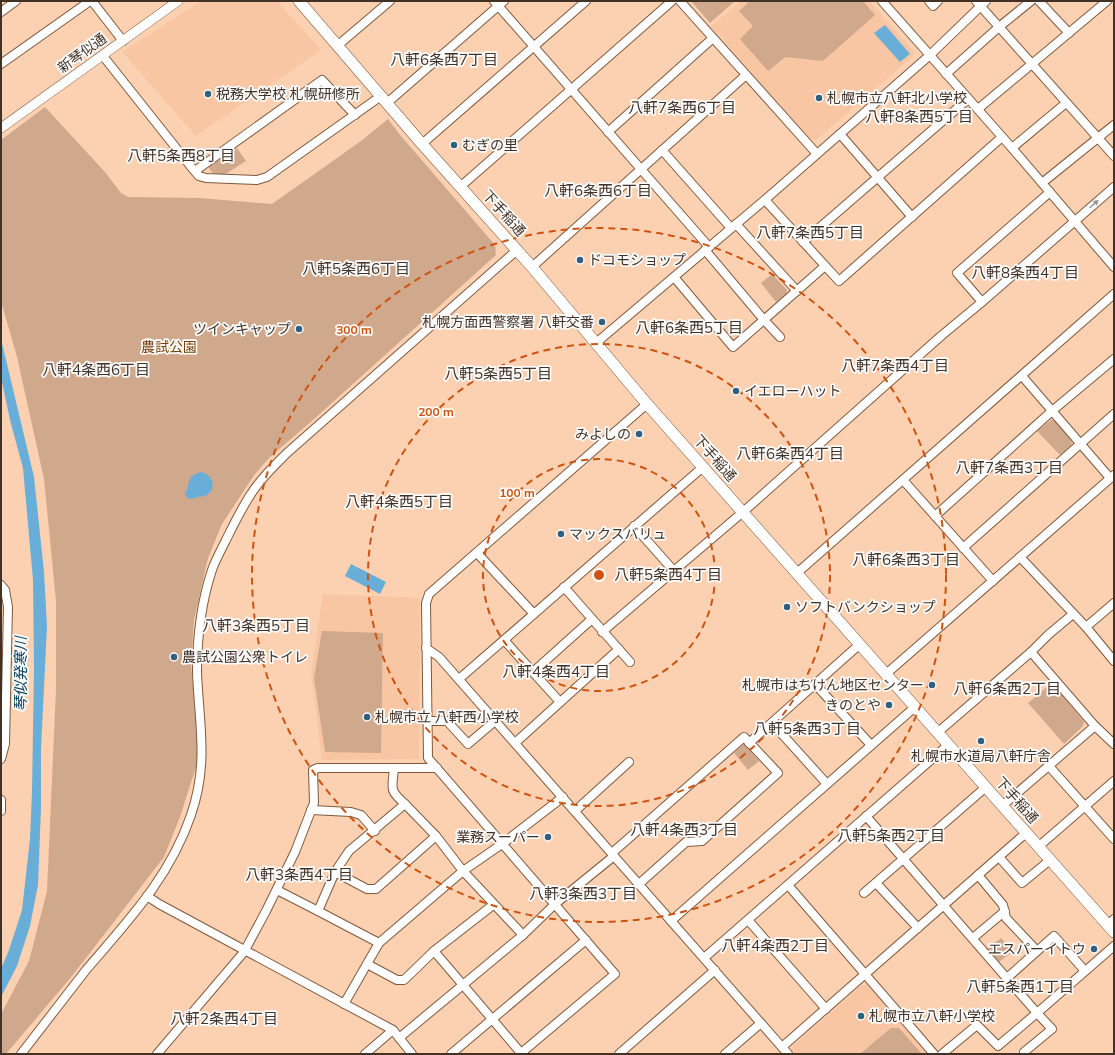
<svg xmlns="http://www.w3.org/2000/svg" width="1115" height="1055" viewBox="0 0 1115 1055" font-family="Mulish,'Noto Sans JP',sans-serif">
  <rect width="100%" height="100%" fill="#fcd1b2"/>
  <g fill="#f8c6a2">
    <polygon points="201,1 277,1 321,50 196,136 122,52"/>
    <polygon points="741,1 869,1 914,52 911,58 816,140 810,139 711,26"/>
    <polygon points="323,594 420,598 419,759 322,760 311,675"/>
    <polygon points="862,985 868,985 927,1054 794,1054 791,1050 792,1047"/>
  </g>
  <g fill="#d0a98d">
    <polygon points="691,1 735,1 710,23"/>
    <polygon points="750,1 863,1 875,15 823,61 785,57 768,71 740,39 753,26 739,11"/>
    <polygon points="45,107 105,172 121,193 128,197 200,198 272,204 361,141 388,119 401,136 495,245 496,255 313,420 270,457 255,474 222,524 208,558 194,620 191,664 198,736 197,764 180,817 164,857 72,976 6,1054 1,1054 1,1014 29,961 47,891 56,689 56,601 44,479 17,357 1,301 1,140"/>
    <polygon points="237,148 246,161 224,175 213,173 208,167"/>
    <polygon points="772,274 787,290 787,293 776,302 761,283"/>
    <polygon points="1051,420 1055,420 1072,442 1071,446 1060,455 1037,431"/>
    <polygon points="322,631 383,633 381,753 325,752 314,678"/>
    <polygon points="1052,683 1084,722 1083,726 1064,744 1028,703"/>
    <polygon points="744,744 759,761 748,770 734,753"/>
    <polygon points="1001,938 1013,951 999,962 987,949"/>
    <polygon points="891,1028 899,1028 922,1054 860,1054"/>
  </g>
  <g fill="#69aed9">
    <polygon points="885,25 910,54 900,62 874,33"/>
    <polygon points="1,339 34,477 44,572 47,626 41,749 41,808 38,885 30,926 17,966 1,997 1,969 9,950 22,910 30,839 32,792 34,668 33,580 23,468 10,420 1,377"/>
    <path d="M 201,472 C 210,474 217,484 210,492 C 205,499 198,495 192,499 L 187,498 L 185,493 L 188,488 L 188,484 L 191,477 L 197,473 Z"/>
    <polygon points="351,564 386,582 380,594 345,576"/>
  </g>
  <g fill="none" stroke-linecap="round" stroke-linejoin="round">
    <g stroke="#7f593d" stroke-width="10">
      <g id="minor">
        <polyline points="92,1 123,41"/>
        <polyline points="494,1 709,247"/>
        <polyline points="680,1 817,154"/>
        <polyline points="882,1 1012,148 1114,267"/>
        <polyline points="929,1 933,6 938,1"/>
        <polyline points="976,1 1114,156"/>
        <polyline points="1039,1 1069,33"/>
        <polyline points="1,12 16,1"/>
        <polyline points="337,46 390,1"/>
        <polyline points="103,56 192,168 199,176 206,178 257,180 267,177 381,96"/>
        <polyline points="1,64 90,1"/>
        <polyline points="946,74 999,27 1031,1"/>
        <polyline points="387,103 504,1"/>
        <polyline points="978,109 1107,1"/>
        <polyline points="608,132 713,38"/>
        <polyline points="840,134 912,217"/>
        <polyline points="422,144 586,1"/>
        <polyline points="1012,148 1066,103"/>
        <polyline points="662,150 731,228"/>
        <polyline points="195,171 322,80 355,115"/>
        <polyline points="1042,183 1114,125"/>
        <polyline points="460,187 672,1"/>
        <polyline points="765,200 839,281 1002,137"/>
        <polyline points="736,224 797,291"/>
        <polyline points="803,242 968,99"/>
        <polyline points="705,250 764,320 780,337"/>
        <polyline points="532,267 746,75"/>
        <polyline points="674,277 733,347 825,266"/>
        <polyline points="982,302 957,273 1050,192"/>
        <polyline points="596,343 767,198 930,55 986,1"/>
        <polyline points="1022,376 1110,478"/>
        <polyline points="903,480 993,581"/>
        <polyline points="935,516 1052,411 1114,359"/>
        <polyline points="634,526 674,571"/>
        <polyline points="963,548 1114,414"/>
        <polyline points="477,553 534,614"/>
        <polyline points="1020,557 1086,627 1114,661"/>
        <polyline points="797,573 1114,294"/>
        <polyline points="1,585 5,590 8,607 5,744 1,759"/>
        <polyline points="564,587 630,662"/>
        <polyline points="1086,627 1114,603"/>
        <polyline points="602,632 743,512 941,336 982,302 1114,187"/>
        <polyline points="504,640 560,702"/>
        <polyline points="426,648 439,657 788,1054"/>
        <polyline points="1031,652 1095,726 1114,744"/>
        <polyline points="533,672 592,619"/>
        <polyline points="886,674 1114,475"/>
        <polyline points="459,679 703,467"/>
        <polyline points="815,684 871,745"/>
        <polyline points="427,721 447,721 468,744 495,721"/>
        <polyline points="772,723 827,784"/>
        <polyline points="937,733 1031,652 1048,635 1073,614"/>
        <polyline points="515,743 619,649"/>
        <polyline points="749,743 860,644"/>
        <polyline points="1048,765 1114,839"/>
        <path d="M 394,769 C 392,789 389,790 405,804"/>
        <polyline points="1,800 1,811"/>
        <polyline points="1002,806 1095,726"/>
        <polyline points="311,810 351,812 361,815 375,831"/>
        <polyline points="575,811 629,762"/>
        <polyline points="866,816 1037,1013 1114,946"/>
        <polyline points="1038,847 1114,781"/>
        <polyline points="612,853 744,737 778,773 702,841 686,842 639,884"/>
        <polyline points="999,857 1022,883 1050,860"/>
        <polyline points="335,872 367,889 376,889 436,836"/>
        <polyline points="978,875 1003,905 1006,918 1037,951"/>
        <polyline points="876,883 918,928"/>
        <polyline points="788,885 934,1054"/>
        <polyline points="277,890 318,911 379,943"/>
        <polyline points="864,893 986,787"/>
        <polyline points="147,896 159,904 393,1030 412,1054"/>
        <polyline points="318,911 335,872 349,851 405,804 436,836 463,871 523,935"/>
        <polyline points="748,920 826,1009"/>
        <polyline points="671,921 915,707"/>
        <polyline points="1108,925 1114,919"/>
        <polyline points="973,938 1005,911"/>
        <polyline points="434,951 521,1053"/>
        <polyline points="704,958 948,745"/>
        <polyline points="367,964 397,980 404,980 434,951 493,905"/>
        <polyline points="1007,978 1054,936 1085,971"/>
        <polyline points="344,1004 379,943 463,871 502,844 563,797"/>
        <polyline points="399,1038 523,935 555,904 614,856"/>
        <polyline points="782,1047 1026,833"/>
        <path d="M 21,1054 C 43,1026 64,998 86,970 C 128,921 170,877 191,815 C 209,763 199,724 197,672 C 197,638 201,603 212,570 C 215,561 220,552 225,542 C 233,526 241,509 251,494 C 260,479 274,466 287,453 L 517,250"/>
        <polyline points="157,1054 244,952 266,911 295,852 314,803 313,770 318,768 437,768"/>
        <polyline points="365,1054 393,1030"/>
        <polyline points="451,1054 586,940"/>
        <polyline points="520,1054 615,974 428,758 426,603 429,594 647,404"/>
        <polyline points="619,1054 715,970"/>
        <polyline points="725,1054 761,1023"/>
        <polyline points="942,1054 977,1025 998,1046 1037,1013 1052,1029 1024,1052"/>
      </g>
    </g>
    <g stroke="#7f593d" stroke-width="10">
      <polyline id="tertiary" points="1,128 178,1"/>
    </g>
    <g stroke="#7f593d" stroke-width="12">
      <polyline id="secondary" points="299,1 422,144 532,267 647,404 1114,932"/>
    </g>
    <use href="#minor" stroke="#fff" stroke-width="8"/>
    <use href="#tertiary" stroke="#fff" stroke-width="9"/>
    <use href="#secondary" stroke="#fff" stroke-width="11"/>
  </g>
  <defs><path id="oneway-solid" d="M-6-.8H1V-3.2L6.5 0L1 3.2V.8H-6Z"/></defs>
  <use fill="#a09892" href="#oneway-solid" transform="translate(1094 204) rotate(-42)"/>
  <g fill="none" stroke="#cf5310" stroke-width="2" stroke-dasharray="7 5">
    <circle cx="599" cy="575" r="116"/>
    <circle cx="599" cy="575" r="231"/>
    <circle cx="599" cy="575" r="347"/>
  </g>
  <g fill="#2f607e" stroke="#fcfcfc" stroke-width="1.5">
    <circle cx="208" cy="94" r="4"/>
    <circle cx="819" cy="98" r="4"/>
    <circle cx="454" cy="145" r="4"/>
    <circle cx="580" cy="260" r="4"/>
    <circle cx="602" cy="322" r="4"/>
    <circle cx="299" cy="329" r="4"/>
    <circle cx="736" cy="391" r="4"/>
    <circle cx="639" cy="434" r="4"/>
    <circle cx="561" cy="534" r="4"/>
    <circle cx="787" cy="607" r="4"/>
    <circle cx="174" cy="657" r="4"/>
    <circle cx="932" cy="685" r="4"/>
    <circle cx="889" cy="705" r="4"/>
    <circle cx="367" cy="717" r="4"/>
    <circle cx="981" cy="741" r="4"/>
    <circle cx="548" cy="837" r="4"/>
    <circle cx="1094" cy="949" r="4"/>
    <circle cx="861" cy="1016" r="4"/>
  </g>
  <g text-anchor="middle" stroke-width="3.5" stroke-linejoin="round" paint-order="stroke">
    <g font-size="14" fill="#423125" stroke="#fcfcfc">
      <text transform="translate(82 53) rotate(-36)" y="5">新琴似通</text>
      <text transform="translate(504 213) rotate(48)" y="5">下手稲通</text>
      <text transform="translate(715 458) rotate(49)" y="5">下手稲通</text>
      <text transform="translate(1017 800) rotate(49)" y="5">下手稲通</text>
    </g>
    <g font-size="14" fill="#423125" stroke="#fcfcfc" text-anchor="start">
      <text x="216" y="99">税務大学校 札幌研修所</text>
      <text x="827" y="103">札幌市立八軒北小学校</text>
      <text x="462" y="150">むぎの里</text>
      <text x="588" y="265">ドコモショップ</text>
      <text x="594" y="327" text-anchor="end">札幌方面西警察署 八軒交番</text>
      <text x="291" y="334" text-anchor="end">ツインキャップ</text>
      <text x="744" y="396">イエローハット</text>
      <text x="631" y="439" text-anchor="end">みよしの</text>
      <text x="569" y="539">マックスバリュ</text>
      <text x="795" y="612">ソフトバンクショップ</text>
      <text x="182" y="662">農試公園公衆トイレ</text>
      <text x="924" y="690" text-anchor="end">札幌市はちけん地区センター</text>
      <text x="881" y="710" text-anchor="end">きのとや</text>
      <text x="375" y="722">札幌市立 八軒西小学校</text>
      <text x="981" y="761" text-anchor="middle">札幌市水道局八軒庁舎</text>
      <text x="540" y="842" text-anchor="end">業務スーパー</text>
      <text x="1086" y="954" text-anchor="end">エスパーイトウ</text>
      <text x="869" y="1021">札幌市立八軒小学校</text>
    </g>
    <g font-size="14" fill="#774008" stroke="#fcfcfc">
      <text x="169" y="352">農試公園</text>
    </g>
    <g font-size="15" fill="#423125" stroke="#fcfcfc">
      <text x="444" y="65">八軒6条西7丁目</text>
      <text x="682" y="113">八軒7条西6丁目</text>
      <text x="919" y="122">八軒8条西5丁目</text>
      <text x="181" y="161">八軒5条西8丁目</text>
      <text x="598" y="196">八軒6条西6丁目</text>
      <text x="810" y="238">八軒7条西5丁目</text>
      <text x="356" y="274">八軒5条西6丁目</text>
      <text x="1025" y="278">八軒8条西4丁目</text>
      <text x="689" y="333">八軒6条西5丁目</text>
      <text x="895" y="371">八軒7条西4丁目</text>
      <text x="96" y="375">八軒4条西6丁目</text>
      <text x="498" y="379">八軒5条西5丁目</text>
      <text x="790" y="459">八軒6条西4丁目</text>
      <text x="1009" y="473">八軒7条西3丁目</text>
      <text x="399" y="507">八軒4条西5丁目</text>
      <text x="906" y="565">八軒6条西3丁目</text>
      <text x="668" y="580">八軒5条西4丁目</text>
      <text x="256" y="631">八軒3条西5丁目</text>
      <text x="556" y="677">八軒4条西4丁目</text>
      <text x="1007" y="694">八軒6条西2丁目</text>
      <text x="807" y="734">八軒5条西3丁目</text>
      <text x="684" y="835">八軒4条西3丁目</text>
      <text x="891" y="841">八軒5条西2丁目</text>
      <text x="299" y="880">八軒3条西4丁目</text>
      <text x="583" y="899">八軒3条西3丁目</text>
      <text x="775" y="951">八軒4条西2丁目</text>
      <text x="1020" y="992">八軒5条西1丁目</text>
      <text x="224" y="1024">八軒2条西4丁目</text>
    </g>
    <g font-size="15" font-style="italic" fill="#07415e" stroke="#fcfcfc">
      <text transform="translate(21 674) rotate(-90)" y="5">琴似発寒川</text>
    </g>
  </g>
  <circle cx="599" cy="575" r="6" fill="#cf5310" stroke="#fcfcfc" stroke-width="2"/>
  <g font-size="12" text-anchor="middle" font-weight="bold" fill="#cf5310" stroke="#fcfcfc" stroke-width="3.5" stroke-linejoin="round" paint-order="stroke">
    <text x="354" y="334">300 m</text>
    <text x="436" y="416">200 m</text>
    <text x="517" y="497">100 m</text>
  </g>
  <rect width="1115" height="1055" fill="none" stroke="#423125" stroke-width="4"/>
</svg>
